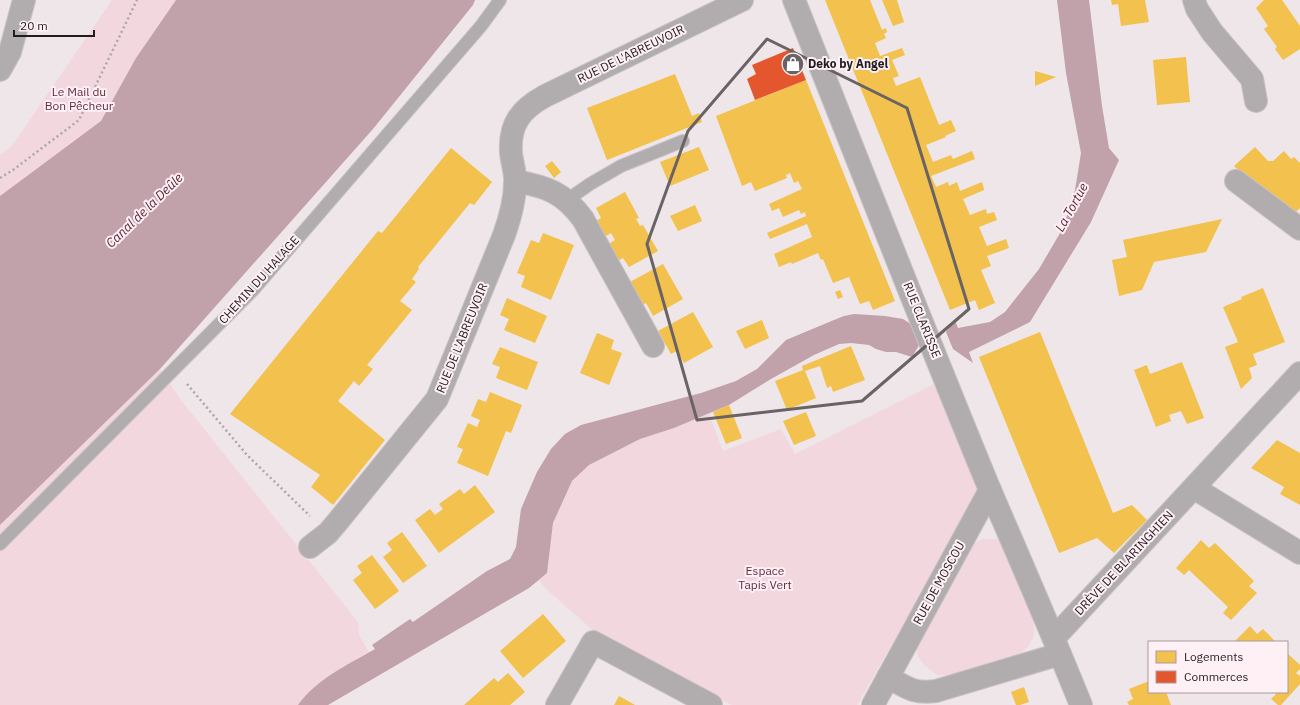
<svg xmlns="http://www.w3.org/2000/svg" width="1300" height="705" viewBox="0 0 1300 705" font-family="'IBM Plex Sans',sans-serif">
  <rect width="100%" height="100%" fill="#eee6e8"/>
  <g fill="#f2d7df">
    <polygon points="112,0 176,0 136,58 101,121 0,196 0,155 12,146"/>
    <path d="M 160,369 L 181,400 L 358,622 L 359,635 L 369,652 C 343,667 317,680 298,705 L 0,705 L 0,525 Z"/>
    <polygon points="936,383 982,488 857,705 732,705 595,632 547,590 539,580 547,573 553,523 572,481 589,465 640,439 674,428 709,414 723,451 781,429 795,454"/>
    <polygon points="984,539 998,539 1005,547 1034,622 1034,635 1029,646 1018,655 955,676 937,675 923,664 918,657 916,644 971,544"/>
  </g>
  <g fill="#c1a1aa">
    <polygon points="176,0 475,0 473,5 373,129 160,369 0,525 0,196 101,121 136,58"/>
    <polygon points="1057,0 1089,0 1102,106 1109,148 1119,160 1091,222 1030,322 969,352 973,363 953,349 946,332 955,320 958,328 990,322 1005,312 1039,269 1063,228 1075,190 1081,153 1066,73"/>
    <path d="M 854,314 L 885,316 L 903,319 L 917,328 L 921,342 L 912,357 L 896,352 L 886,352 L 876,349 L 869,345 L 851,343 L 839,344 L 814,355 L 771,379 L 729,405 L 674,428 L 640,439 L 589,465 L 572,481 L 553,523 L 547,573 L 529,588 L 328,705 L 298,705 C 317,679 347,665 375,649 L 372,645 L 410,619 L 413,622 L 487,571 L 510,559 L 516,547 L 521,509 L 537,472 L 551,449 L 565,434 L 581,425 L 701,393 L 736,381 L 757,369 L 786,340 L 834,320 L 844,316 Z"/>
  </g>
  <g fill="#f2c14e">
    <polygon points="825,0 870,0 882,30 886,28 887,32 884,34 886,38 875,43 880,56 902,48 905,55 892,60 899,76 893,78 896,86 920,77 939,125 951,120 956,131 945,136 946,137 926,145 933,162 951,155 953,159 972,151 975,159 931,176 936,187 948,182 949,186 957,182 960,191 982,182 984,189 984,190 963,199 970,215 986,209 987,214 994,212 997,220 979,227 987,246 1006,239 1009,248 987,256 991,266 981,270 995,303 979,310 975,300 950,310"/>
    <polygon points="882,0 897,0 904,22 893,26"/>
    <polygon points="1111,0 1145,0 1149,22 1121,26 1118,4 1112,5"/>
    <polygon points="1264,0 1282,0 1300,26 1300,49 1283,60 1275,49 1277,47 1264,29 1268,26 1256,8"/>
    <polygon points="1186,57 1190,102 1157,105 1153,60"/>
    <polygon points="1035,71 1056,77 1035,86"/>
    <polygon points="675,74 692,116 699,113 702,122 607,160 587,108"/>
    <polygon points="806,80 895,301 873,310 869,301 860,304 849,277 833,283 823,259 821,260 818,253 792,264 791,262 779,267 774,254 812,237 807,224 770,239 767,233 806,216 805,212 801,214 799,210 783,217 779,208 772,211 769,204 802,189 798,181 794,183 790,173 786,175 787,178 755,191 751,182 742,186 716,116"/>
    <polygon points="699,147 709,170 670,186 660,162"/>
    <polygon points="1255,147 1268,161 1273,161 1284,151 1291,159 1294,157 1300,163 1300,208 1293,215 1274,195 1268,201 1234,166"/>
    <polygon points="451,148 492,182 474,205 470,203 418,267 419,269 412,279 416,282 400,301 412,310 367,365 373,369 359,386 354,381 338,401 385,440 333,505 311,487 320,475 230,414 378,231 382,233"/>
    <polygon points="552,161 561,172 554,178 545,166"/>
    <polygon points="625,192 639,218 636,219 640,226 643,225 658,251 629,267 623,258 616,262 607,245 615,240 611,233 603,238 594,222 601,218 596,208"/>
    <polygon points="695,205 702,221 678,231 670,216"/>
    <polygon points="1222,219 1206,252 1154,262 1142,290 1119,296 1112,260 1127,257 1123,240"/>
    <polygon points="543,233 574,245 551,300 521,287 525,276 517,273 531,240 539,243"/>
    <polygon points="663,264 683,299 653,316 646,303 641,306 628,283"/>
    <polygon points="1263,288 1285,342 1253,354 1257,365 1249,368 1252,378 1241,389 1225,347 1238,342 1223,307 1242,299 1241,297"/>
    <polygon points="840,290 843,297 838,299 835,292"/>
    <polygon points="507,298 547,316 535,343 504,330 509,319 500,315"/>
    <polygon points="693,312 713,347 684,363 677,351 671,354 658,331"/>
    <polygon points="762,320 769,338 745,349 736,331"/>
    <polygon points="1040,332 1113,513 1132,505 1147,520 1114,553 1097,538 1059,553 979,357"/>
    <polygon points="597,333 614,340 611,349 622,353 609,385 580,373"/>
    <polygon points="851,346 865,380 833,392 831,386 827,388 820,366 805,371 816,398 787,410 775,381 803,370 802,366"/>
    <polygon points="500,347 538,362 527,390 496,378 500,367 492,364"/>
    <polygon points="1182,362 1204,418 1187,424 1181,411 1169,415 1171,421 1156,427 1134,370 1147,365 1150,374"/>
    <polygon points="490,392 522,405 511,433 506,431 488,476 457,463 463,449 457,447 468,423 477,427 480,420 471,416 478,399 486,402"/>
    <polygon points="729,405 742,438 726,444 713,412"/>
    <polygon points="806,412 816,436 794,445 783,421"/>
    <polygon points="1277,440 1300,453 1300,505 1280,494 1284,487 1251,468"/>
    <polygon points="475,485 495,512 439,553 415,520 430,509 435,515 443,509 439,504 460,489 464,494"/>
    <polygon points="402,532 427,566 403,583 383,557 392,550 387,543"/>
    <polygon points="1201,540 1209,548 1215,543 1254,581 1249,586 1257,593 1231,620 1223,613 1228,607 1189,570 1184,575 1176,568"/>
    <polygon points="372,555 399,591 375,609 353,580 362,573 357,566"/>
    <polygon points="543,614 566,641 523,678 500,651"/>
    <polygon points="1250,626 1257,634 1263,629 1276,642 1234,642"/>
    <polygon points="1287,653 1300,665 1300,669 1296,673 1300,676 1300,684 1281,705 1278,705 1271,699 1276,694 1274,692 1287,692"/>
    <polygon points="508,673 525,692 510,705 464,705 494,678 498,682"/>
    <polygon points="1149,681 1149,692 1166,692 1171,705 1129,705 1127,702 1133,699 1129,689"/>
    <polygon points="1024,687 1029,702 1020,705 1016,705 1011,692"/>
    <polygon points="619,696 635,705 614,705"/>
  </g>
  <polygon fill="#e4572e" points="793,48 806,80 755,100 747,79 756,74 752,65"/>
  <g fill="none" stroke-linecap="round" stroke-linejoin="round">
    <g stroke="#c8c2c4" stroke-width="14">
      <g id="lane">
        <polyline points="567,200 590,184 621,166 683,141"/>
        <polyline points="0,544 254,289 481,26 500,0"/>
      </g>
    </g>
    <g stroke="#c8c2c4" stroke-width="24">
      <g id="street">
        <path d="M 794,0 C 859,163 923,328 990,490 C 1021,562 1052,633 1081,705"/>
        <polyline points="1194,0 1197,9 1212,32 1252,79 1256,101"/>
        <polyline points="0,70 10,52 24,0"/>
        <path d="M 516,181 C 547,187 563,192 583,219 L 653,346"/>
        <polyline points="1236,181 1300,229"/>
        <polyline points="1194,488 1300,553"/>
        <path d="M 310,547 L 328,533 L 339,520 L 437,399 L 504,235 C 510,218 515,201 515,183 C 516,173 512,163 511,153 C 509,124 521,109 545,96 L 742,0"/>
        <polyline points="1054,638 1300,373"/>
        <path d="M 888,677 C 907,688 914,694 936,691 L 1060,654"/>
        <polyline points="557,705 593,642 711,705"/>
        <polyline points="873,705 990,490"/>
      </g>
    </g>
    <g stroke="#aaa7a7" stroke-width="2.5" stroke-dasharray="2 3" stroke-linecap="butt">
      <polyline points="0,178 13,170 79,120 137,0"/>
      <polyline points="187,384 247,455 310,516"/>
    </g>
    <use href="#lane" stroke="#b1adae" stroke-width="12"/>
    <use href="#street" stroke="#b1adae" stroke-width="22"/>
  </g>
  <path fill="none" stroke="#696365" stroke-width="3" stroke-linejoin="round" d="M 767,39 L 907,108 L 969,309 L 862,401 L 697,420 L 647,244 L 688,131 Z"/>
  <defs>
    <g id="shop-disc" transform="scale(1.15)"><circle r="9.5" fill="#696365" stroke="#fef0f4"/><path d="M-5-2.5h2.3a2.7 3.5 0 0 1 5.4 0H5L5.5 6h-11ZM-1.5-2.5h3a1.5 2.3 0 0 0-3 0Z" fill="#fff"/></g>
  </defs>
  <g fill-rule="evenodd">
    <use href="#shop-disc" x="793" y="64"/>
  </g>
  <g text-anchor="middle" stroke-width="4" stroke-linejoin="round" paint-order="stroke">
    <g font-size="12" fill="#211c1e" stroke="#fef0f4">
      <text transform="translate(631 54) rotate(-26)" y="4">RUE DE L'ABREUVOIR</text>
      <text transform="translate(259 280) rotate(-48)" y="4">CHEMIN DU HALAGE</text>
      <text transform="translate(922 320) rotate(68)" y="4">RUE CLARISSE</text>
      <text transform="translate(462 338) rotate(-68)" y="4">RUE DE L'ABREUVOIR</text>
      <text transform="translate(1124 563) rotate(-47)" y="4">DRÈVE DE BLARINGHIEN</text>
      <text transform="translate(939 583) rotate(-61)" y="4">RUE DE MOSCOU</text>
    </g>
    <g font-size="12" font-weight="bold" fill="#211c1e" stroke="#fef0f4" text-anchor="start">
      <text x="808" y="68">Deko by Angel</text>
    </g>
    <g font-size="12" fill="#642b40" stroke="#fef0f4">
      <text x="79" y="96">Le Mail du<tspan x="79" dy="14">Bon Pêcheur</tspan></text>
      <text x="765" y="575">Espace<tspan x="765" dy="14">Tapis Vert</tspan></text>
    </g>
    <g font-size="13" font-style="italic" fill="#5d253a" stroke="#fef0f4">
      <text transform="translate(1071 207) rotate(-61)" y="5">La Tortue</text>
      <text transform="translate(144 210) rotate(-44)" y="5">Canal de la Deûle</text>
    </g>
  </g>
  <rect x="1148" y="641" width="140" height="52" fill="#fef0f4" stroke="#a69b9e"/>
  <rect x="1156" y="651" width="20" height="12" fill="#f2c14e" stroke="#a69b9e"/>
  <text x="1184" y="661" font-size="12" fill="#211c1e">Logements</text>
  <rect x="1156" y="671" width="20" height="12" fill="#e4572e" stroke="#a69b9e"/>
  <text x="1184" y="681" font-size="12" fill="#211c1e">Commerces</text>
  <path d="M14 30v6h80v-6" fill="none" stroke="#211c1e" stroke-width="2"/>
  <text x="20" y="30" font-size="12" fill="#211c1e" stroke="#fef0f4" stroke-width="3" paint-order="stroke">20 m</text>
</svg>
